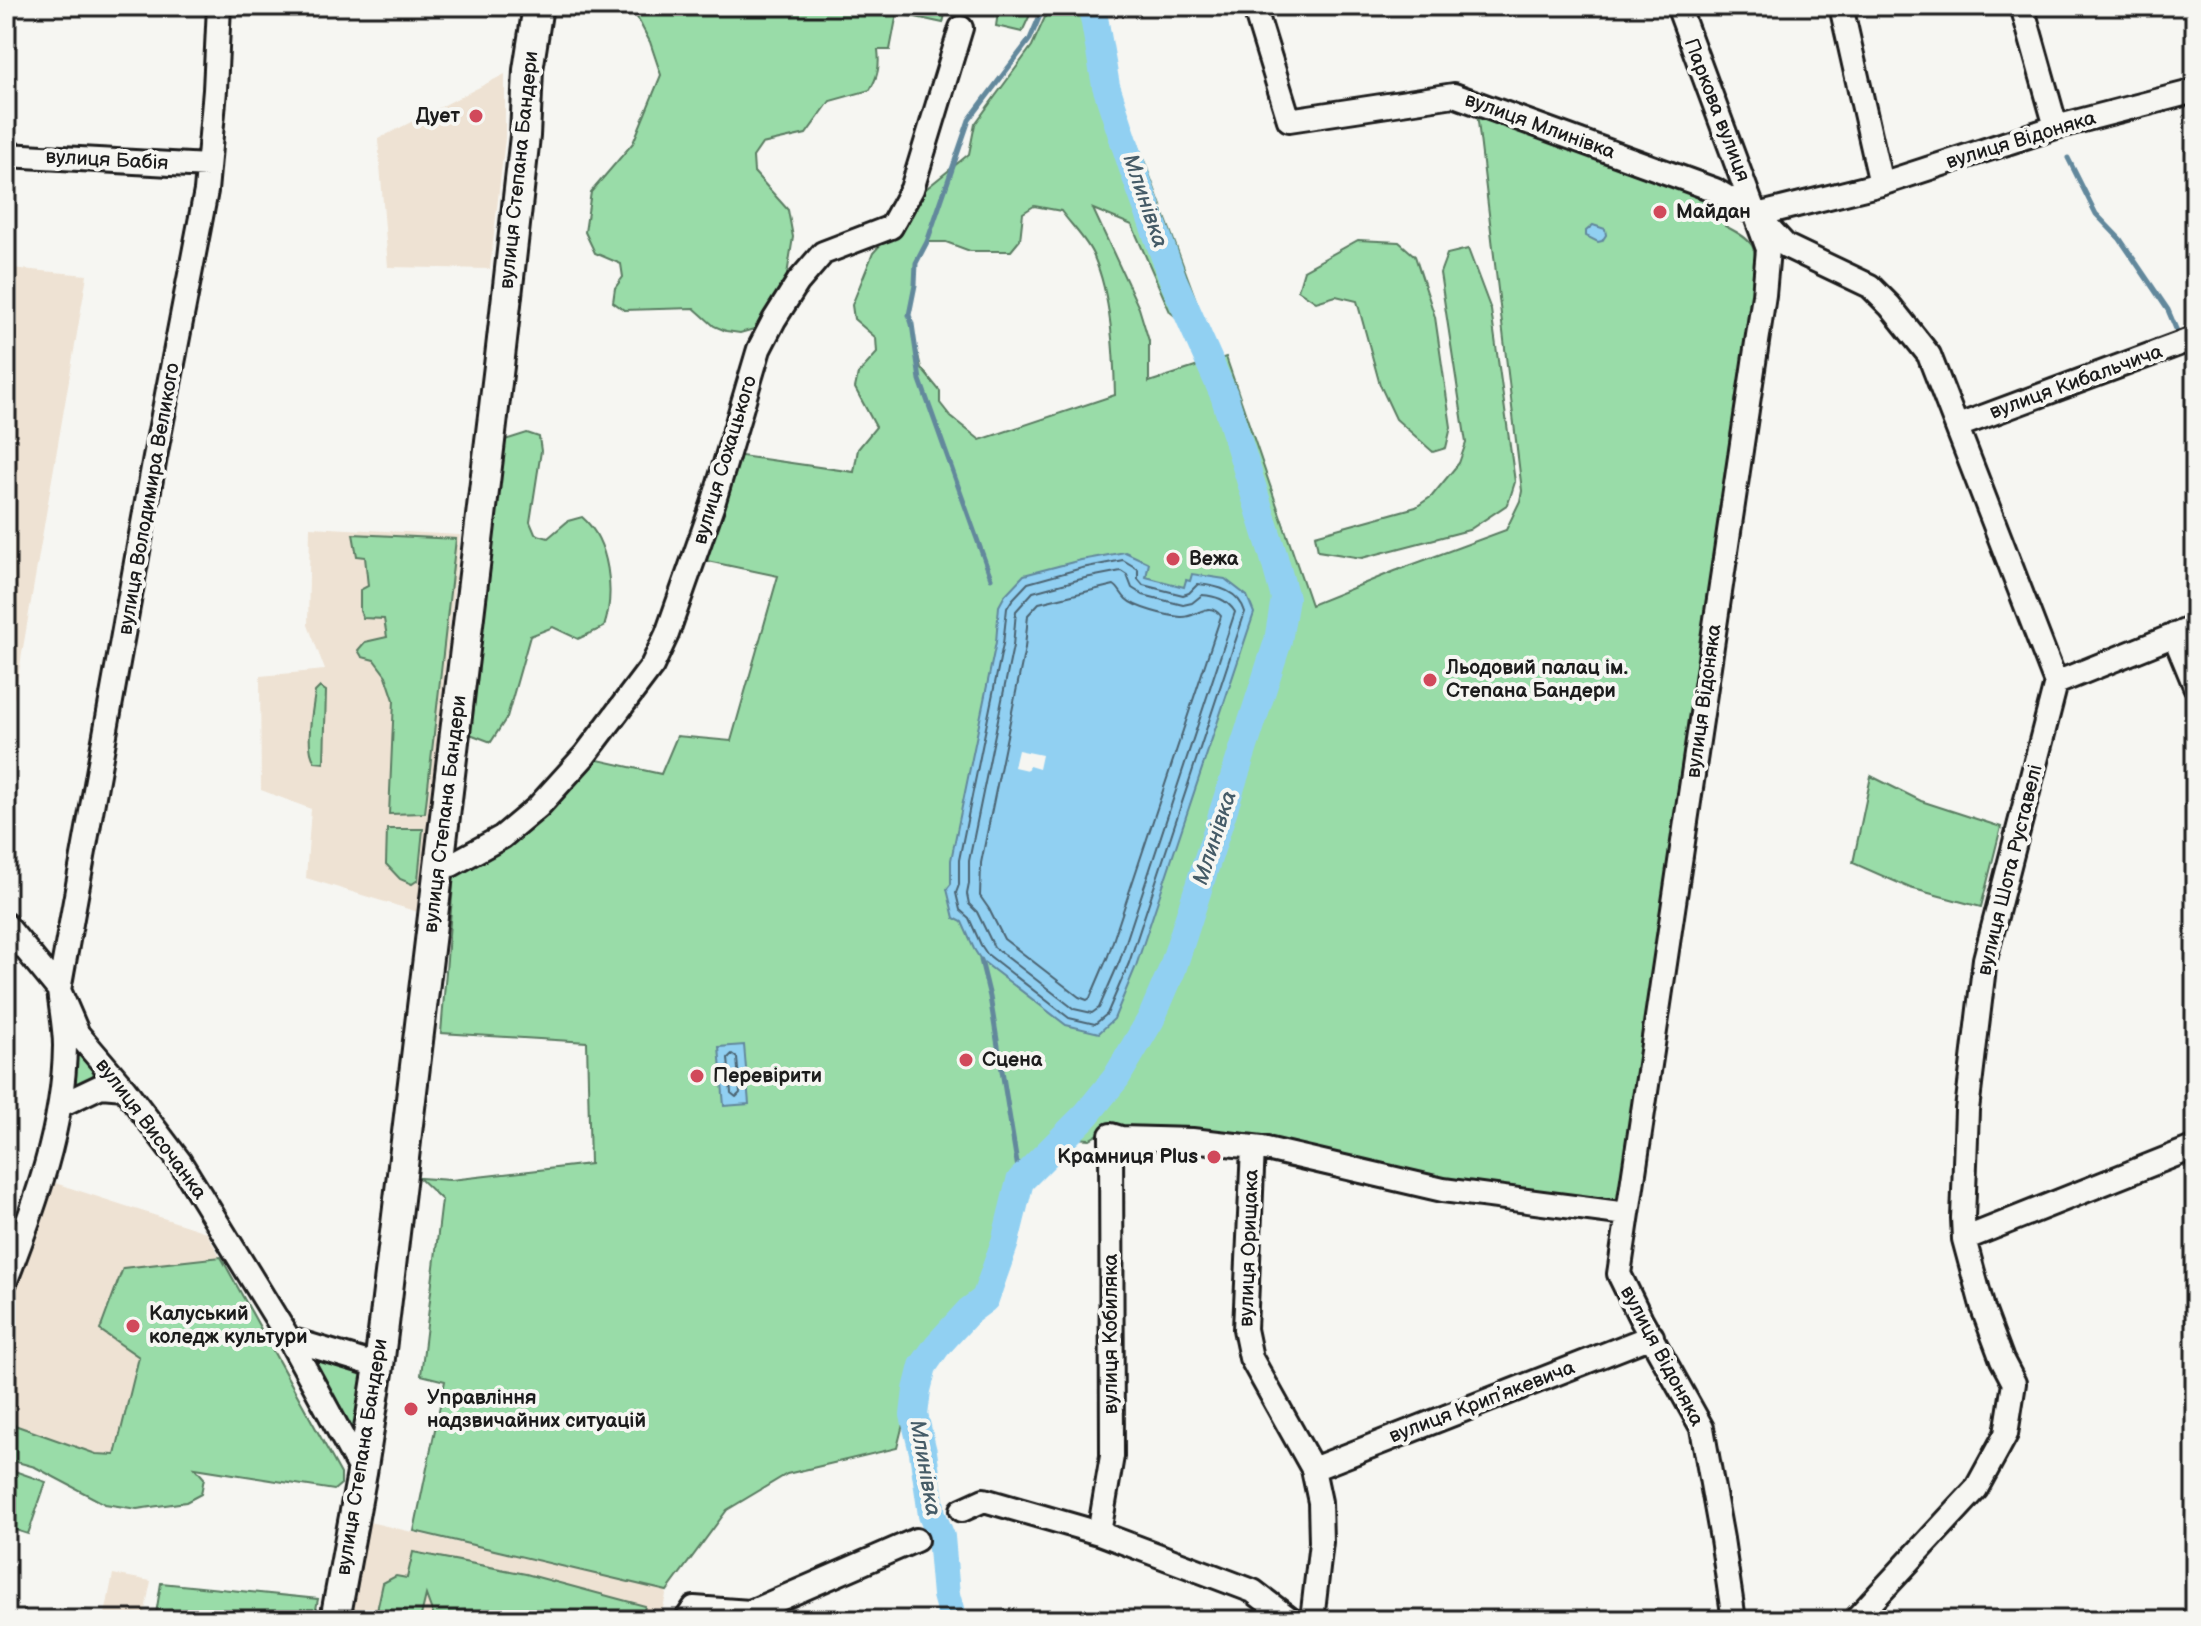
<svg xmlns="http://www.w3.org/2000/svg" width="2201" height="1626" viewBox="0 0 2201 1626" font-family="'Balsamiq Sans',sans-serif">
<rect width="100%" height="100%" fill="#f6f6f2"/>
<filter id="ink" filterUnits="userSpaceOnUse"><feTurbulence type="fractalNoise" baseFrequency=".0125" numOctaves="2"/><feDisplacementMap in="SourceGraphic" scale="16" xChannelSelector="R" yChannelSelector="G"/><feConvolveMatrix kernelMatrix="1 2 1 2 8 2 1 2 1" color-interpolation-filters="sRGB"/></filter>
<g filter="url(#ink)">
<path fill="#eee2d3" d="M 505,74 L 505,138 L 490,269 L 388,267 L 378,139 Z
M 10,268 L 87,275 L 6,747 L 6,270 Z
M 310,527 L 460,535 L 418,912 L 306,878 L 311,809 L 261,790 L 260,676 L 325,670 L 308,625 Z
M 52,1182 L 206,1232 L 271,1344 L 341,1474 L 341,1484 L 334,1490 L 150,1460 L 113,1466 L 6,1433 L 6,1307 L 42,1214 Z
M 369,1522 L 667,1591 L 660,1620 L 352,1620 Z
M 113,1574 L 151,1581 L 143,1620 L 104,1620 Z"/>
<path fill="#99dca8" stroke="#5a7c62" stroke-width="2" fill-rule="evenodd" d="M 631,6 L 947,6 L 943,23 L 897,13 L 890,50 L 878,50 C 880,66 878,76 870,90 L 830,101 L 806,134 L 762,144 L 753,157 L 754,172 L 788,210 L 793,237 L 784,294 L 767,319 L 754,329 L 740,333 L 726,331 L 714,326 L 694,308 L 624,310 L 613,302 L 615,288 L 623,277 L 621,264 L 595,253 L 585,232 L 591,192 L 633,143 L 661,75 L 650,42 Z
M 999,6 L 1034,6 L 1022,32 L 996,26 Z
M 1050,6 L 1085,6 L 1094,74 L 1116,85 L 1202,316 L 1182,322 L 1170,312 L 1132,225 L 1093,209 L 1139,308 L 1149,341 L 1149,382 L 1226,357 L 1311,605 L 1395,571 L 1506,530 L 1520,501 L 1522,491 L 1477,113 L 1730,205 L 1725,226 C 1759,243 1756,248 1755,284 L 1621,1206 L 1107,1129 L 1090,1139 L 1072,1138 L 1007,1197 L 978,1294 L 920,1357 L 897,1448 L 787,1474 L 727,1510 L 667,1591 L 414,1531 L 445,1381 L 421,1375 L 442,1200 L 419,1178 L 451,1180 L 590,1164 L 587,1042 L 441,1033 L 454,873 L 508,846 L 566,795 L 594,759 L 661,774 L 677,736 L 731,741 L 778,576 L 707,561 L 735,455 L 854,472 L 858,449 L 876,427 L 855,388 L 858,374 L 877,353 L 876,338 L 854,319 L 852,305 L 873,253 L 893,231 L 916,197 L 969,154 L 975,124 L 1032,46 ZM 1034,206 L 1061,211 C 1071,225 1088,241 1094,257 C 1111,296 1114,352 1115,395 L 980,440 L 951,417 L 940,403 L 940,391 L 921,368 L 909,315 L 915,285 L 916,263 L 927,242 L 946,242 L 970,251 L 1011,251 L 1020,240 L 1023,213 Z
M 1358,240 L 1399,242 L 1415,256 L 1435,317 L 1451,427 L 1446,448 L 1433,452 L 1396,419 L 1380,385 L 1357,301 L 1336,296 L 1316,302 L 1298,290 L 1304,270 Z
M 1468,249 L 1491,310 L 1515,482 L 1508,504 L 1469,530 L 1362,558 L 1318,551 L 1315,535 L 1416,507 L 1432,496 L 1459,463 L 1466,443 L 1440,273 L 1447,254 Z
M 527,433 L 539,437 L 541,451 L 530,522 L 535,534 L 548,538 L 568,521 L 582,517 C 610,541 615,594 604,627 L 578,639 L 553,627 L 530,636 L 507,717 L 491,742 L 470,734 L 505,440 Z
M 353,534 L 456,539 L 425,813 L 389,814 L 394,700 L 386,676 L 374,660 L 362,657 L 358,650 L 365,642 L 387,637 L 384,619 L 363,618 L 360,611 L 360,590 L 368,586 L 365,557 L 357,556 Z
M 320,687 L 326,691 L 324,763 L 315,762 C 304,747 313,710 315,692 Z
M 1871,776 L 1921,801 L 2001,827 L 1981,907 L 1910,888 L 1853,863 Z
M 387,829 L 423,829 L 418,880 L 412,884 L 400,879 L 386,864 Z
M 73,1047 L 94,1071 L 92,1079 L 74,1086 L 70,1085 Z
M 221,1257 L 341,1474 L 341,1484 L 334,1490 L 195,1468 L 204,1478 L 201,1494 L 186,1502 L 137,1509 L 105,1504 L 35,1467 L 6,1459 L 6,1422 L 96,1454 L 115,1455 L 139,1357 L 100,1330 L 123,1268 Z
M 306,1353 L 364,1372 L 355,1429 L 350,1431 Z
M 6,1468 L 46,1482 L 28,1534 L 6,1527 Z
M 413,1552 L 526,1574 L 645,1606 L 642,1620 L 432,1620 L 433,1614 L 426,1595 L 420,1620 L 375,1620 L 383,1583 L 396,1576 L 407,1578 Z
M 161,1583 L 318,1599 L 314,1620 L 155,1620 Z"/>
<path fill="#91d0f2" stroke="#62889c" stroke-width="2" d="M 1593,225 L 1605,229 L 1606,235 L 1602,241 L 1598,242 L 1586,236 L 1586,231 Z
M 1125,552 L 1149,563 L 1146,577 L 1184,587 L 1186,580 L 1190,581 L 1192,574 L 1225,579 L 1247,596 L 1254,613 L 1136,966 L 1114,1019 L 1099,1033 L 1066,1025 L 981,960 L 974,949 L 962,922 L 954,918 L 947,889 L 951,884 L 951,860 L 996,642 L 999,606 L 1005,595 L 1024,575 L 1081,560 Z
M 744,1045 L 749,1104 L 724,1106 L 719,1047 Z"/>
<path fill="#f6f6f2" d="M 1018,750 L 1042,755 L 1039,769 L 1029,766 L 1027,770 L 1014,767 Z"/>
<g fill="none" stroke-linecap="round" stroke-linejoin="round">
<path stroke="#4b6472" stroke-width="2" d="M 1123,560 L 1138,569 L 1138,579 L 1143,585 L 1183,595 L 1189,593 L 1198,584 C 1218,586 1239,591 1245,612 L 1129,963 L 1107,1014 L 1095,1024 L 1069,1018 L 987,954 L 981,945 L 969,918 L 960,910 L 956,893 L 959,885 L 959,860 L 1003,644 L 1007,608 L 1012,600 L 1028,583 L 1082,568 Z
M 1121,571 L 1127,575 L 1132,588 L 1143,595 L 1183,605 L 1192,603 L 1202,595 C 1215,596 1227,599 1235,612 L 1120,960 L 1099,1008 L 1092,1013 L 1074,1009 L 994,947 L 977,912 L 969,904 L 967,894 L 969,884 L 969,861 L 1013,646 L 1016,611 L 1033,592 L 1085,578 Z
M 1114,585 C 1119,588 1121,594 1126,599 C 1135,608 1168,616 1181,617 C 1198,618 1208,599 1221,616 L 1108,956 L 1090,998 L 1087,1000 L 1079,997 L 1004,939 L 989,909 L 980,896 L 981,863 L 1025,648 L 1028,615 L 1039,603 Z
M 732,1054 L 737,1058 L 740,1093 L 736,1097 L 731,1093 L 728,1058 Z"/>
<path stroke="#62889c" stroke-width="5" d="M 2068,158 L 2096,214 L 2120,239 L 2168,310 L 2179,336
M 2188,363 L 2195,376
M 991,578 L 920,380 L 912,324 L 909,315 L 915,285 L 916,263 L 927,242 L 969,120 L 1030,39 L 1044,6
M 981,960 L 990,997 L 1020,1181"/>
<path stroke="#91d0f2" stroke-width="28" d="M 953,1620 L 946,1595 L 941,1537 L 932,1515 L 923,1452 L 914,1415 L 917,1390 L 923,1366 L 937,1346 L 969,1311 L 985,1299 L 1005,1242 L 1020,1181 L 1086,1115 L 1116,1078 L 1151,1019 L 1172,970 L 1278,641 L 1285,598 L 1273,554 L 1224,395 L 1174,282 L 1132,166 L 1106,86 L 1092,6"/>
<defs>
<path id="minor" d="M 1254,6 L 1289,120 L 1454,95 L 1715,190 L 1757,215 L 1786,246 L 1870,286 L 1890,306 L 1929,355 L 2056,683 L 1985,959 L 1967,1110 L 1963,1218 L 1964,1239 L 1983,1309 L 2002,1360 L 2014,1383 L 2006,1434 L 1976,1489 L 1855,1620
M 1678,6 L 1768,249 L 1764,295 L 1619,1274 L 1641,1319 L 1702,1428 L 1722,1539 L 1734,1620
M 1841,6 L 1881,184
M 2022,6 L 2056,127
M 6,155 L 208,166
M 1757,215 L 1881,184 L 2056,127 L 2195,91
M 1958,426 L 2195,338
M 2174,635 L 2195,686
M 2056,683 L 2195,627
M 440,864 L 451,865 L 502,837 L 538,807 L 585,755 L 652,666 L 667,634 L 713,504 L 759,349 L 774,320 L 798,282 L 823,253 L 891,227 L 912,189 L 961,28
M 6,925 L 59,990 L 78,1034 L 124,1088 L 180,1162 L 289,1339 L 362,1473
M 61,1105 L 101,1086 L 124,1088
M 1253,1147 L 1245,1329 L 1251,1358 L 1313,1469 L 1320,1502 L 1321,1542 L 1312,1620
M 1964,1239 L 2195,1147
M 6,1280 C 35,1205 64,1127 65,1046 C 65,1028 61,1009 59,990 L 155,457 L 206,191 L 215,90 L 219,6
M 289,1339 L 379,1366
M 1313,1469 L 1652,1336
M 962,1510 L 984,1500 L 1099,1533 L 1253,1591 L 1291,1620
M 1099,1533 L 1112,1456 L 1111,1135 L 1121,1138 L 1192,1140 L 1262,1148 L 1443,1190 L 1627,1214
M 686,1620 L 694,1608 L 750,1612 L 916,1540"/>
<path id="major" d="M 335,1620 L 362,1473 L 379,1366 L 499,366 L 525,136 L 528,70 L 538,6"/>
</defs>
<use href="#minor" stroke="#1c1c1c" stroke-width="28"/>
<use href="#major" stroke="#1c1c1c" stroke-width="34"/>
<use href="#minor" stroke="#f6f6f2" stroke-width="22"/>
<use href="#major" stroke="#f6f6f2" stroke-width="28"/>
</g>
</g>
<g fill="#d1495b" stroke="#f6f6f2" stroke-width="3">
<circle cx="476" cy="116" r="8"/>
<circle cx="1660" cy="212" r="8"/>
<circle cx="1173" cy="559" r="8"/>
<circle cx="1430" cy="680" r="8"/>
<circle cx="966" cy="1060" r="8"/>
<circle cx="697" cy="1076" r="8"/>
<circle cx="1214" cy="1157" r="8"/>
<circle cx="133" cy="1326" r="8"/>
<circle cx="411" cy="1409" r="8"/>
</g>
<g text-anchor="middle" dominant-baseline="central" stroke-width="8" stroke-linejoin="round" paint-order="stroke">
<g font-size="20" fill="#1c1c1c" stroke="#f6f6f2">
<text transform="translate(1717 110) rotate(69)">Паркова вулиця</text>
<text transform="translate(1540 126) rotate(20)">вулиця Млинівка</text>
<text transform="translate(2021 140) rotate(-17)">вулиця Відоняка</text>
<text transform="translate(107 160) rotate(3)">вулиця Бабія</text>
<text transform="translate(519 170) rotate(-84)">вулиця Степана Бандери</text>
<text transform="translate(2076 382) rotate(-20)">вулиця Кибальчича</text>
<text transform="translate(725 460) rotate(-73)">вулиця Сохацького</text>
<text transform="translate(149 499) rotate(-80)">вулиця Володимира Великого</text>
<text transform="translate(1704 701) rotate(-82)">вулиця Відоняка</text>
<text transform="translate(445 814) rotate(-83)">вулиця Степана Бандери</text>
<text transform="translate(2010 870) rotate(-76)">вулиця Шота Руставелі</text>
<text transform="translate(151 1129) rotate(53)">вулиця Височанка</text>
<text transform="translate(1249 1248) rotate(-88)">вулиця Орищака</text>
<text transform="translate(1111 1334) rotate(-90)">вулиця Кобиляка</text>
<text transform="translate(1662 1356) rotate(62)">вулиця Відоняка</text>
<text transform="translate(1482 1402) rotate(-21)">вулиця Крипʼякевича</text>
<text transform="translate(362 1457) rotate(-81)">вулиця Степана Бандери</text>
</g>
<g font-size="20" font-weight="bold" fill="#1c1c1c" stroke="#f6f6f2" text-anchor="start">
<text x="460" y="116" text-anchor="end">Дует</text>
<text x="1676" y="212">Майдан</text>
<text x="1189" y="559">Вежа</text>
<text x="1446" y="668">Льодовий палац ім.<tspan x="1446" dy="23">Степана Бандери</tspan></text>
<text x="982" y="1060">Сцена</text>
<text x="713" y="1076">Перевірити</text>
<text x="1198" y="1157" text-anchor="end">Крамниця Plus</text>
<text x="149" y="1314">Калуський<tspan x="149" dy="23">коледж культури</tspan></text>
<text x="427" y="1398">Управління<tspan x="427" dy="23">надзвичайних ситуацій</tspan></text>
</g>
<g font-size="22" font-style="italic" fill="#455b67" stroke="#f6f6f2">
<text transform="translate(1145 201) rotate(71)">Млинівка</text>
<text transform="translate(1215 838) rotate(-72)">Млинівка</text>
<text transform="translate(925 1468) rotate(80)">Млинівка</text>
</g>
</g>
<rect width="2201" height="1626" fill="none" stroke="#f6f6f2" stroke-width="32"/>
<rect x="16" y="16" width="2169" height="1594" fill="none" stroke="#1c1c1c" stroke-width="3" filter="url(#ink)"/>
</svg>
